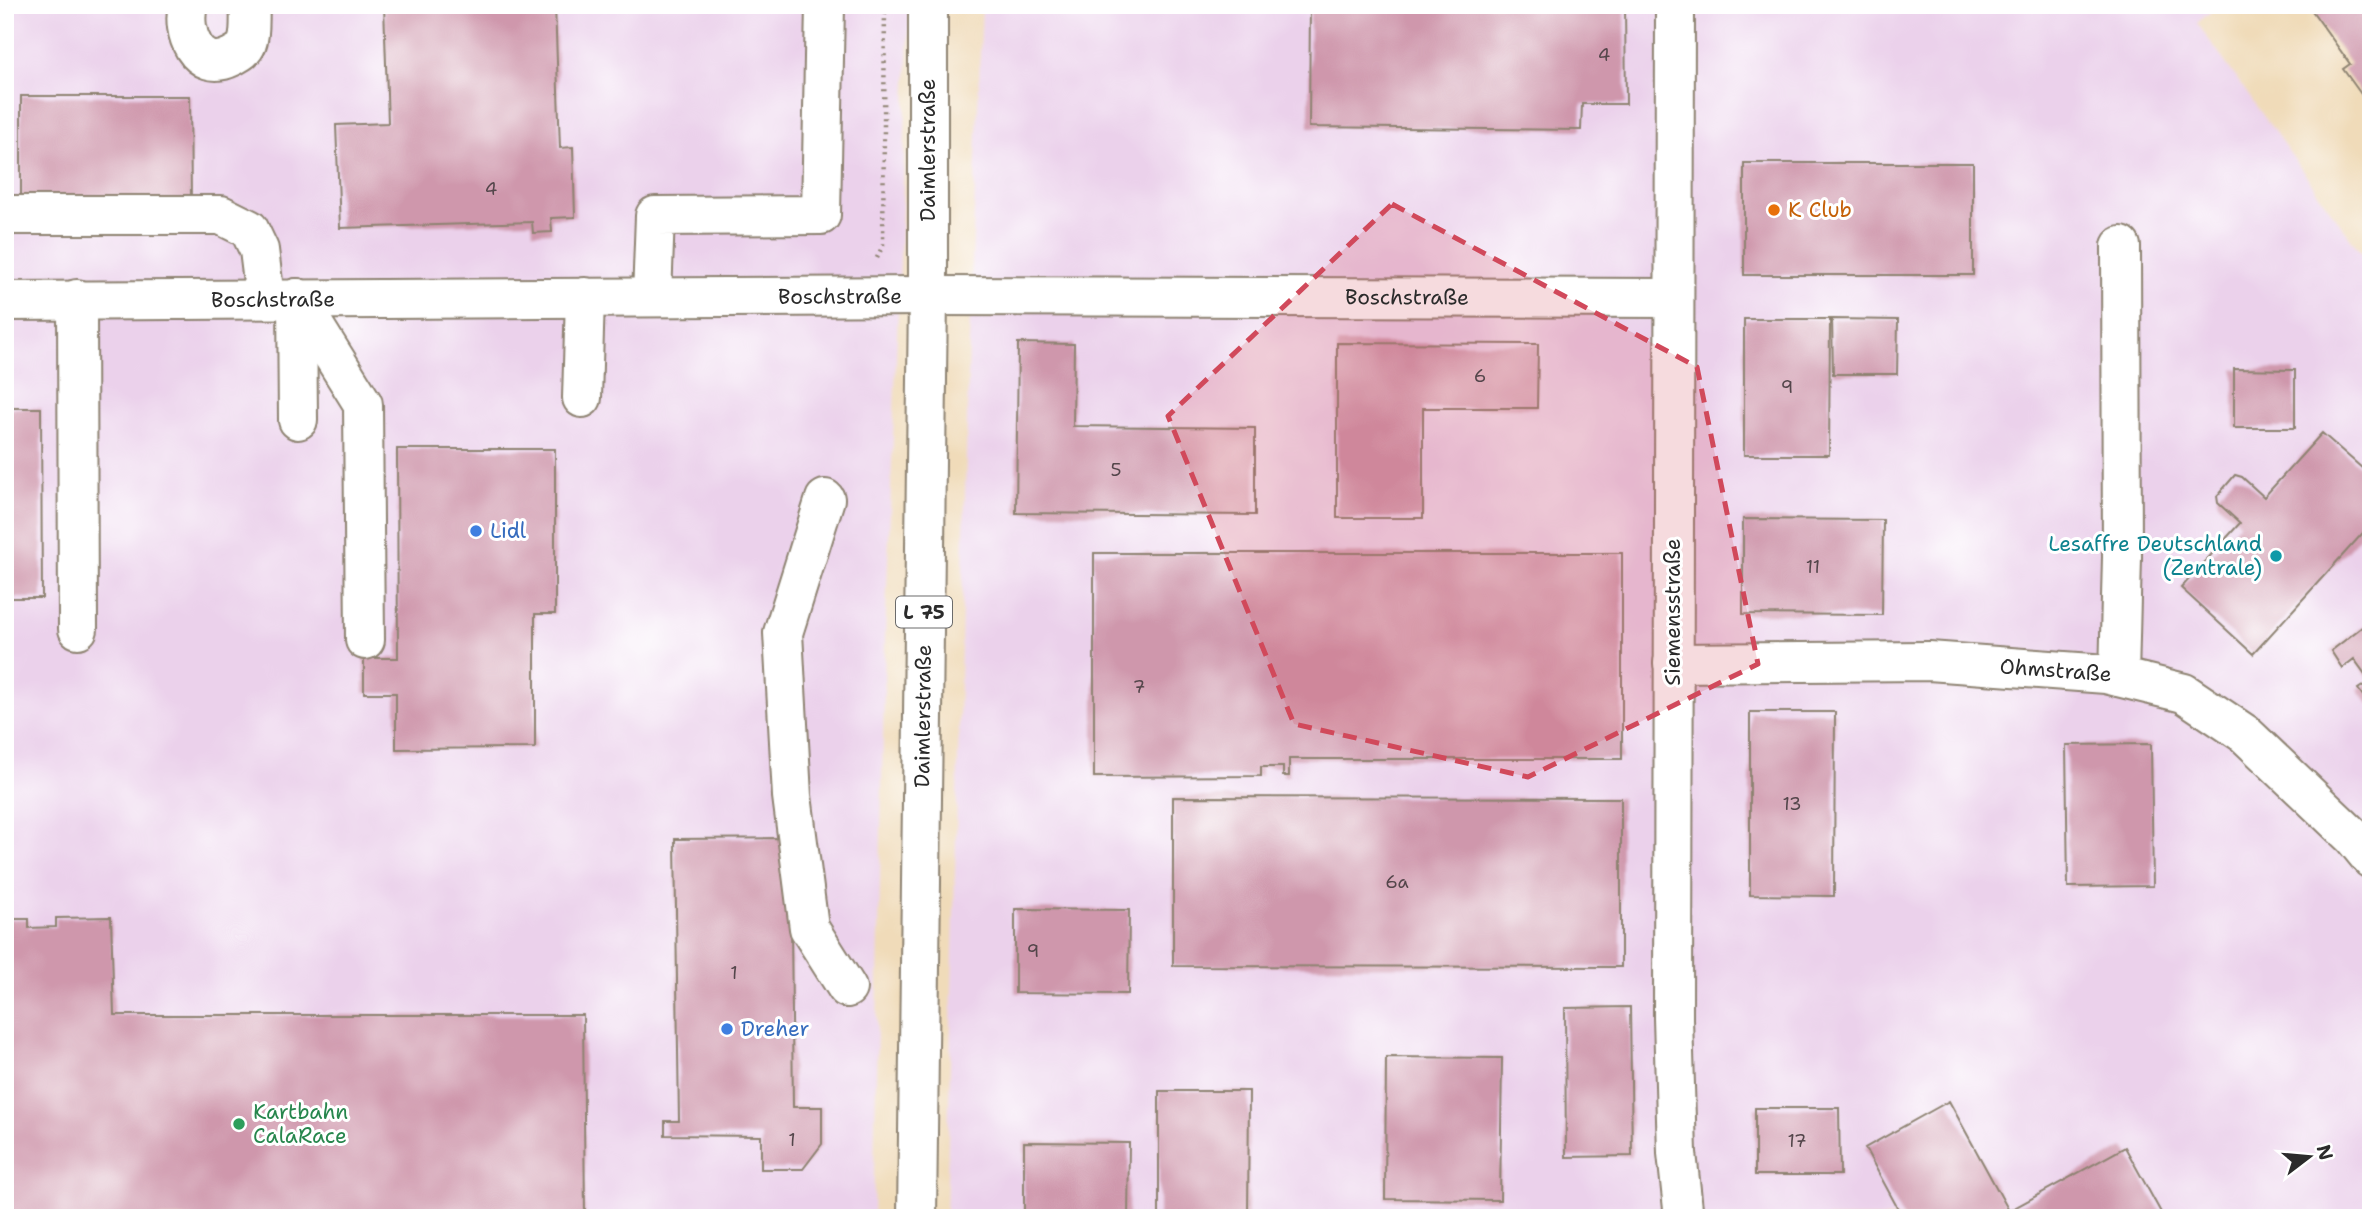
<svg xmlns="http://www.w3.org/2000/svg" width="2376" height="1223" viewBox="0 0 2376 1223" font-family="'Shantell Sans',sans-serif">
<rect width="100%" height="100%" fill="#fff"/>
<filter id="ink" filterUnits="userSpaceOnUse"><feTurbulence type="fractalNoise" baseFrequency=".0143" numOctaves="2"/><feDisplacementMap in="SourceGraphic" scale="14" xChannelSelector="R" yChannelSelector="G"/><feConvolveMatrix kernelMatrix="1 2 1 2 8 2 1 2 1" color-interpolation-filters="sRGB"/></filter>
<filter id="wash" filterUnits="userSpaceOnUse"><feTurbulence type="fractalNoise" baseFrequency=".00686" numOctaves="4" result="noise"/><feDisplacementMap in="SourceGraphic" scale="28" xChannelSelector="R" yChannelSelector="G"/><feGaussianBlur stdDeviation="1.57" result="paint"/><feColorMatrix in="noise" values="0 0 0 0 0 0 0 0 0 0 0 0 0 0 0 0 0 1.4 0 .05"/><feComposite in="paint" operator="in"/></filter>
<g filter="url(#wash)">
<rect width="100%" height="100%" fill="#f0dbb9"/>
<path fill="#ebd1eb" d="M 5,5 L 910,5 L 885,638 L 873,1218 L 5,1218 Z
M 982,5 L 2219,5 L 2197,23 L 2371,267 L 2371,1218 L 946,1218 L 969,343 Z"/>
<g id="blocks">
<path fill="#cf97ac" d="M 384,5 L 555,5 L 560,148 L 573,147 L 575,217 L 551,218 L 552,232 L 533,233 L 532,222 L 340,228 L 336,125 L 388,123 Z
M 1310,5 L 1625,5 L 1626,104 L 1582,104 L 1581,130 L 1309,127 Z
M 2308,5 L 2371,5 L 2371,108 L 2343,69 L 2350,64 Z
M 21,96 L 190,96 L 191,204 L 21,204 Z
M 1744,163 L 1973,163 L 1973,275 L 1744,275 Z
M 1744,319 L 1830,319 L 1829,455 L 1744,455 Z
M 1832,319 L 1898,320 L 1897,374 L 1833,374 Z
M 1018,343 L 1074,344 L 1073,426 L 1255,428 L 1255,515 L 1016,513 Z
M 1337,343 L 1538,344 L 1537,408 L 1423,408 L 1423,518 L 1337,518 Z
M 2234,369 L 2295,370 L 2295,428 L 2234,428 Z
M 5,408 L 41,408 L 42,598 L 5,598 Z
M 2322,433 L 2371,476 L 2371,524 L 2253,654 L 2181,588 L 2240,523 L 2218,503 L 2217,496 L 2235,475 L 2242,477 L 2264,497 Z
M 397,449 L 555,449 L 555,614 L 535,614 L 535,748 L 396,749 L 396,693 L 364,693 L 364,658 L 398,658 Z
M 1743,519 L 1883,520 L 1882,615 L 1743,614 Z
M 1094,553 L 1622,553 L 1622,759 L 1289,759 L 1289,776 L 1283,776 L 1283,767 L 1261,767 L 1261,776 L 1094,777 Z
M 2371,620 L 2371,703 L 2369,704 L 2358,689 L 2370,681 L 2354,659 L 2342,668 L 2331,651 Z
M 1750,712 L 1835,712 L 1834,896 L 1750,895 Z
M 2151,744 L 2153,886 L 2068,887 L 2066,745 Z
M 1173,797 L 1621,798 L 1621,967 L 1173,966 Z
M 790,838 L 793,1107 L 822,1107 L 822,1144 L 803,1169 L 761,1169 L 761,1136 L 665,1135 L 665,1121 L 679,1121 L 675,839 Z
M 1015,909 L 1129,910 L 1128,994 L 1015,993 Z
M 111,917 L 114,1015 L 583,1015 L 585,1218 L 5,1218 L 5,919 L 29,919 L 29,928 L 56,927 L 56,918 Z
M 1630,1007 L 1632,1156 L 1566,1157 L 1565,1008 Z
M 1386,1057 L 1502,1058 L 1500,1200 L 1385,1199 Z
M 1159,1091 L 1249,1091 L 1248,1218 L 1159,1218 Z
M 1949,1101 L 2009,1211 L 2125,1147 L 2164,1218 L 1903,1218 L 1865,1148 Z
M 1755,1108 L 1839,1108 L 1840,1175 L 1755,1175 Z
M 1024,1142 L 1129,1143 L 1128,1218 L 1024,1218 Z
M 1604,1211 L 1608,1218 L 1592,1218 Z"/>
</g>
</g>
<g filter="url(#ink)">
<use href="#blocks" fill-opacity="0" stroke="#8e8372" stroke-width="2"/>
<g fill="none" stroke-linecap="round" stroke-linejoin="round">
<defs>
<g id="minor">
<path d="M 188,5 C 181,32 197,74 231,57 C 238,53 244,51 247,43 C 251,33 249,17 250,5"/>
<path d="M 1675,5 L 1673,1018 L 1677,1153 L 1684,1218"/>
<path d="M 5,215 L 221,215 L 249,229 L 259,250 L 265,298"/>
<path d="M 652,297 L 655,216 L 821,215 L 825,5"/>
<path d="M 297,298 L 363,404 L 365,640"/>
<path d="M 297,298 L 298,420"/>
<path d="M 77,299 L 78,629"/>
<path id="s1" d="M 5,301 L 928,296 L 1673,298"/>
<path d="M 582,398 L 585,297"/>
<path d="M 825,499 L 783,633 L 792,796 L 809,928 L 847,988"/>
<path id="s2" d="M 1673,663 L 1929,661 L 2106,674 L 2184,693 L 2245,734 L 2353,837 L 2371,859"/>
<path d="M 2119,677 L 2122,557 L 2121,246"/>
</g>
<g id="major">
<path id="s3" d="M 917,1218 L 928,296 L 928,5"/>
</g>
</defs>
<use href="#minor" stroke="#8e8372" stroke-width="42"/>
<use href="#major" stroke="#8e8372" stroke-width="42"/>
<path stroke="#8e8372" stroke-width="4.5" stroke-dasharray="2 5" stroke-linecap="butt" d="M 877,258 L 883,245 L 885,5"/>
<use href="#minor" stroke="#fff" stroke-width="38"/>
<use href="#major" stroke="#fff" stroke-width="38"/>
</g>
</g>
<path fill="#d1495b" fill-opacity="0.2" stroke="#d1495b" stroke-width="5" stroke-dasharray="14 9" stroke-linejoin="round" d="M 1392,204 L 1697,367 L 1758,664 L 1528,777 L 1294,724 L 1168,416 Z"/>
<circle fill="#e8710a" stroke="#fff" stroke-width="2.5" cx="1774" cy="210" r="7"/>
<g fill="#3f7fe0" stroke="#fff" stroke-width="2.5">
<circle cx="476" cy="531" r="7"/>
<circle cx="727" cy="1029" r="7"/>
</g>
<circle fill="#0f9aa8" stroke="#fff" stroke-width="2.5" cx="2276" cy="556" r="7"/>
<circle fill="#2e9e5b" stroke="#fff" stroke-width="2.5" cx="239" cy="1124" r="7"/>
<g text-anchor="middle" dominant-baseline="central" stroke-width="6" stroke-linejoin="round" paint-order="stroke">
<g font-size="18" fill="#54464b">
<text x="1604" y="55">4</text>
<text x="491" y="189">4</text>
<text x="1480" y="376">6</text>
<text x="1787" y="387">9</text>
<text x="1116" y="470">5</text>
<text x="1813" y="567">11</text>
<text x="1139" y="687">7</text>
<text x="1792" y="804">13</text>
<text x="1397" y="882">6a</text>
<text x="1033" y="951">9</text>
<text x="734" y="973">1</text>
<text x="792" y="1140">1</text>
<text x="1797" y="1141">17</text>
</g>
<rect fill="#fff" stroke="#6b6b6b" stroke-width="2" x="896" y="596.5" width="56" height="31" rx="5"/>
<g font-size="19" font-weight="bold" fill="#2b2b2b">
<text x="924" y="612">L 75</text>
</g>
<g font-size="21" fill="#2b2b2b" stroke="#fff">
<text transform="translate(928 150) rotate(-90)">Daimlerstraße</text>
<text stroke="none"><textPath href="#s1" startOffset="835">Boschstraße</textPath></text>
<text stroke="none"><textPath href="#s1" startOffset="268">Boschstraße</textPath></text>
<text stroke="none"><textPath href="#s1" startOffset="1402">Boschstraße</textPath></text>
<text transform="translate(1673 612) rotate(-90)">Siemensstraße</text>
<text stroke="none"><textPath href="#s2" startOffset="383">Ohmstraße</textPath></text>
<text stroke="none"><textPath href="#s3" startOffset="502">Daimlerstraße</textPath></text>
</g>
<g font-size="21" fill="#c56008" stroke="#fff" text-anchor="start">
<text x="1788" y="210">K Club</text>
</g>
<g font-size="21" fill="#366cbe" stroke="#fff" text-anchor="start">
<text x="490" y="531">Lidl</text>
<text x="741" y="1029">Dreher</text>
</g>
<g font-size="21" fill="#0d838f" stroke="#fff" text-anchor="end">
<text x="2262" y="544">Lesaffre Deutschland<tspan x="2262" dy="24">(Zentrale)</tspan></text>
</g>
<g font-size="21" fill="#27864d" stroke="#fff" text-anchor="start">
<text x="253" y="1112">Kartbahn<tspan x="253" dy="24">CalaRace</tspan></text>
</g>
</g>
<rect width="2376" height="1223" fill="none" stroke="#fff" stroke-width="28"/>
<g transform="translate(2309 1157) rotate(74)" stroke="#ffffff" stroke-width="5" paint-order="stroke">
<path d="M0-5L12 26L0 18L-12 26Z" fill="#2b2b2b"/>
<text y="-10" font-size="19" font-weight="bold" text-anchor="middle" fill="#2b2b2b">N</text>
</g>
</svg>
